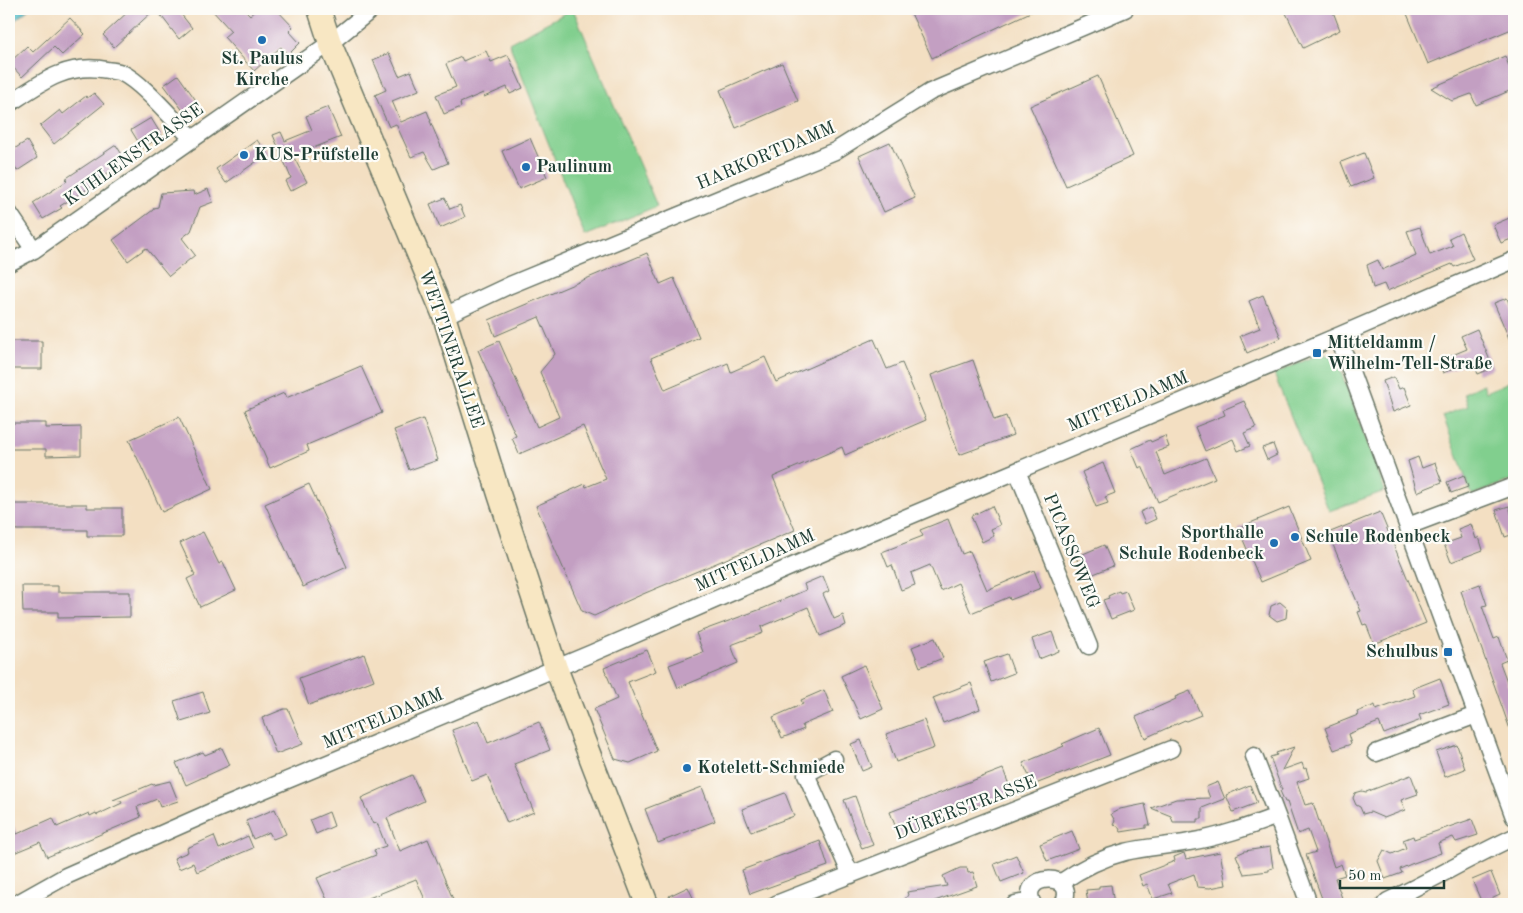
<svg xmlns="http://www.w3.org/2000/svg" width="1523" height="913" viewBox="0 0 1523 913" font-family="'Old Standard TT',serif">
<rect width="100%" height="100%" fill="#fdfcf7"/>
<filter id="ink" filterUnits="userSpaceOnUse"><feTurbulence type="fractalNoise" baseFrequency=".02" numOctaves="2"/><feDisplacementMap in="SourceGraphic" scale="10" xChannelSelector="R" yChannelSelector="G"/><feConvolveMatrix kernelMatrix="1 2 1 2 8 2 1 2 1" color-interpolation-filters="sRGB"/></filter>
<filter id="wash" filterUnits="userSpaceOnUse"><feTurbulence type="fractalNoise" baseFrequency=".0096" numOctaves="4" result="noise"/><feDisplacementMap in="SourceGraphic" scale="20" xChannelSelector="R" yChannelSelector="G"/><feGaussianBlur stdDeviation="1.12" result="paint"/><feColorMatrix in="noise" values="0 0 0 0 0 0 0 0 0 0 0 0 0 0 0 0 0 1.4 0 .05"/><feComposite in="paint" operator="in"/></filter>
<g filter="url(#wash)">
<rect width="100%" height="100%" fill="#f3dfc2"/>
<path fill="#81cf8e" stroke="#508661" d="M 573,9 L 657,206 L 585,236 L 509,43 Z
M 1320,354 L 1332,356 L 1337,361 L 1385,491 L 1329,511 L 1274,374 Z
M 1511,381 L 1514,389 L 1514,479 L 1472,495 L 1443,416 L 1468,406 L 1464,393 L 1483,384 L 1486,392 Z"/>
<path fill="#4dbbc7" stroke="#367c7e" d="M 9,9 L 29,9 L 9,25 Z"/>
<g id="blocks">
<path fill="#c39fc2" d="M 131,9 L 155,9 L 114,47 L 103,35 Z
M 156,9 L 177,9 L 192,28 L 179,39 Z
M 211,9 L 244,9 L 250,15 L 257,9 L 276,9 L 293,27 L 289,31 L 300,43 L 288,55 L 281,47 L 254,71 L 224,37 L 231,31 Z
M 909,9 L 1037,9 L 932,58 Z
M 1284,9 L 1332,9 L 1340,30 L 1303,48 Z
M 1405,9 L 1514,9 L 1514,28 L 1428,64 Z
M 70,18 L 85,34 L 62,55 L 54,47 L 22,77 L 9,63 L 27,46 L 33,52 Z
M 486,51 L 491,62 L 508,55 L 523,88 L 510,94 L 507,87 L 484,97 L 483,93 L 460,103 L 461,107 L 444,114 L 436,95 L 456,87 L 446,64 L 461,57 L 463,61 Z
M 389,53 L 399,76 L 411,71 L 419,90 L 392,101 L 401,122 L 427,111 L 431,121 L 430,121 L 448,163 L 434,169 L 424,152 L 411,157 L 396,124 L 389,127 L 375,95 L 386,90 L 373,60 Z
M 1505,56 L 1514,79 L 1514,89 L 1476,105 L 1471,94 L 1452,101 L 1431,88 Z
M 782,63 L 798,101 L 736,128 L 720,90 Z
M 178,75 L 200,106 L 187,116 L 164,85 Z
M 1098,76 L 1133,156 L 1066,186 L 1030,106 Z
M 94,93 L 104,104 L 54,144 L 40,126 L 60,110 L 63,114 L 86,96 L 87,98 Z
M 328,107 L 341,137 L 293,156 L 307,182 L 290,191 L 285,181 L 291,178 L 273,135 L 281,132 L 285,141 L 312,130 L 306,116 Z
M 151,118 L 162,136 L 142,148 L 131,130 Z
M 530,138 L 547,177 L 519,189 L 502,151 Z
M 257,140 L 267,154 L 226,183 L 216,169 Z
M 27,141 L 37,158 L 17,171 L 9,157 L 9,152 Z
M 890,142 L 915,198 L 884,212 L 859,156 Z
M 116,145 L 126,161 L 95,181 L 97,183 L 60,206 L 62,208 L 43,219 L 33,203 L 67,181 L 65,179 Z
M 1364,153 L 1374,178 L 1351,187 L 1341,162 Z
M 208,189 L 213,202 L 200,207 L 191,231 L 182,238 L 195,255 L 169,276 L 146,248 L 128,261 L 113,240 L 153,210 L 154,208 L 158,207 L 161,193 L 193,191 L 194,195 Z
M 445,198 L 450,209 L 460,205 L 465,217 L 440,228 L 430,204 Z
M 1514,216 L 1514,238 L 1501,243 L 1493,225 Z
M 1420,227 L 1430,255 L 1453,246 L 1449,238 L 1461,232 L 1473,259 L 1454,267 L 1452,264 L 1387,291 L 1384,284 L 1373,288 L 1367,265 L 1378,260 L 1382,270 L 1416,255 L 1407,231 Z
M 647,253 L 660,284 L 674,278 L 699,337 L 651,358 L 665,390 L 728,363 L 731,372 L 765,357 L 776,382 L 874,339 L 887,369 L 902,363 L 926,420 L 845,455 L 842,447 L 773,477 L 795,530 L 643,594 L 594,616 L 582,611 L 536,506 L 585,484 L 586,487 L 606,479 L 583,426 L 519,454 L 512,438 L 516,436 L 478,350 L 499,341 L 537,427 L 559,417 L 540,372 L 555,354 L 539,317 L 495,336 L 489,320 Z
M 1263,295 L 1281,338 L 1247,353 L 1240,336 L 1260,328 L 1249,301 Z
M 1507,298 L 1514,316 L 1514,350 L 1494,303 Z
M 1477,329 L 1493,368 L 1478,374 L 1472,360 L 1443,373 L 1438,361 L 1467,349 L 1461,336 Z
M 9,341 L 42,341 L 42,369 L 9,369 Z
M 973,360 L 994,420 L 1006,416 L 1013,435 L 959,455 L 931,375 Z
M 361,366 L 382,413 L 307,445 L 309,451 L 270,468 L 245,410 L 284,393 L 286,398 Z
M 1394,377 L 1399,389 L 1404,387 L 1411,405 L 1393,412 L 1383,381 Z
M 1244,401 L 1256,428 L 1244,433 L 1250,446 L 1238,451 L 1233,439 L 1205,451 L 1195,427 L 1225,415 L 1223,410 Z
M 179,417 L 212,489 L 162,512 L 129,440 Z
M 423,419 L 438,460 L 409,470 L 394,430 Z
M 9,423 L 46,423 L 46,428 L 81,427 L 81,455 L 46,456 L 46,449 L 9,449 Z
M 1165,436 L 1169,447 L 1156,452 L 1165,475 L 1206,458 L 1215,478 L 1158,502 L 1142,466 L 1139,468 L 1131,449 L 1150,440 L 1151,442 Z
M 1273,444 L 1277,455 L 1267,460 L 1262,448 Z
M 1418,457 L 1422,468 L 1435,463 L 1442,482 L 1417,492 L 1408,461 Z
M 1103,463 L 1115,493 L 1105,497 L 1108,503 L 1096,507 L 1082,472 Z
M 1464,475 L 1468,487 L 1451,493 L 1447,482 Z
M 309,484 L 347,567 L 303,587 L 265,504 Z
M 9,504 L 87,504 L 87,508 L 122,508 L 122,536 L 87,536 L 87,530 L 16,530 L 16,525 L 9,525 Z
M 992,506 L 1000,525 L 991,529 L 994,536 L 982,542 L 971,516 Z
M 1509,506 L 1514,523 L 1514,534 L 1505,537 L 1496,510 Z
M 1151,507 L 1156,519 L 1145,524 L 1140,512 Z
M 1289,507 L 1311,561 L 1261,582 L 1238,528 Z
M 1380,512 L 1426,623 L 1374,644 L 1366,624 L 1363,625 L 1358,612 L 1361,611 L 1328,533 Z
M 948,519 L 962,554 L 970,551 L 987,590 L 1034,570 L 1041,588 L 1010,600 L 1009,597 L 971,613 L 958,583 L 941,591 L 930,565 L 911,573 L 915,585 L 901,590 L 892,565 L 888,567 L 882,552 L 923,536 L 920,530 Z
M 1471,524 L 1476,539 L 1479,537 L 1483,550 L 1451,562 L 1444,544 L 1461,538 L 1458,529 Z
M 203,532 L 219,564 L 223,562 L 236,590 L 200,607 L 187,579 L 195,575 L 180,543 Z
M 1104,545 L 1113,566 L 1084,578 L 1076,557 Z
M 823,576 L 829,591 L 823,594 L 834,619 L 843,615 L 846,625 L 820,636 L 808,607 L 761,627 L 763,633 L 731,645 L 738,663 L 678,688 L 669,665 L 703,652 L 696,633 L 764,608 L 806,590 L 804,584 Z
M 1480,584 L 1487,605 L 1482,606 L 1494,639 L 1499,637 L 1507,660 L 1500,663 L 1514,700 L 1514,734 L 1512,735 L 1461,591 Z
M 22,586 L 58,586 L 58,592 L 130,592 L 130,617 L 58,618 L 58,612 L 23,612 Z
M 1119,591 L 1120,593 L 1126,591 L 1134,610 L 1111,619 L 1103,600 L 1109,598 L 1108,596 Z
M 1280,602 L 1287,608 L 1286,618 L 1277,621 L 1269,615 L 1271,606 Z
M 1052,632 L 1059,651 L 1039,659 L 1032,639 Z
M 935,638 L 943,658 L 920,667 L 912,647 Z
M 647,650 L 656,671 L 628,682 L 657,751 L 630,763 L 615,759 L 594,709 L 617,699 L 604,668 Z
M 364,654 L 374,680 L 309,705 L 299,678 Z
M 1007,654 L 1014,673 L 991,682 L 984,662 Z
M 864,665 L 883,709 L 861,719 L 841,676 Z
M 1440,678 L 1449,704 L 1419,715 L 1421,720 L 1384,734 L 1379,722 L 1348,734 L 1351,744 L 1334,750 L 1325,728 L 1358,715 L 1357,712 L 1375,705 L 1376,710 L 1415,696 L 1412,689 Z
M 971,683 L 980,709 L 943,723 L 933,698 Z
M 824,690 L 833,712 L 802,725 L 804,729 L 782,738 L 773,717 L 803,704 L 801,700 Z
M 1190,691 L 1201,715 L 1186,721 L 1185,720 L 1145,738 L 1136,717 L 1176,699 L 1175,697 Z
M 203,692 L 210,713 L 181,722 L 174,701 Z
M 284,709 L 288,709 L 303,744 L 276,754 L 262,718 Z
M 479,720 L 488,743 L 539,722 L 550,750 L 514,764 L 534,812 L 507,823 L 487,775 L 472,781 L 452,730 Z
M 924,720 L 934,748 L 896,762 L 886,734 Z
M 1099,728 L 1110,755 L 1033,785 L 1023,763 L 1064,746 L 1062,744 Z
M 861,740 L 872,767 L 862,771 L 851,744 Z
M 1457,745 L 1465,769 L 1445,777 L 1436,752 Z
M 1294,747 L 1282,770 L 1302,763 L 1304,769 L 1306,768 L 1309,778 L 1297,782 L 1305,805 L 1313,803 L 1334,867 L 1341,864 L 1345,875 L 1335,878 L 1344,904 L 1324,904 L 1306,855 L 1316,852 L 1308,830 L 1298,834 L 1287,802 L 1285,802 L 1280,791 L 1282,790 L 1270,757 L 1277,755 L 1276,753 Z
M 222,748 L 230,765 L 186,785 L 176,763 L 203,752 L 205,755 Z
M 1003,769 L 1012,793 L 899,836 L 890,812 Z
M 412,775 L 424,801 L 387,818 L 400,851 L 428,839 L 455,904 L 427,904 L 416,879 L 354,904 L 329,904 L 317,878 L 376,855 L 374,850 L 386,846 L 377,823 L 373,824 L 361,798 Z
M 1411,775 L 1418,794 L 1401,800 L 1405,810 L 1384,818 L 1370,812 L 1363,814 L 1360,807 L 1356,805 L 1353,798 L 1355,793 L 1362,791 L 1366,792 Z
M 170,781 L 178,801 L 160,807 L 157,799 L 137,807 L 141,817 L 47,857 L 40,842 L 9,855 L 9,815 L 17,834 L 53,818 L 57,827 L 89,813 L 90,816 L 96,813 L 97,815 L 122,803 L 121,801 L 113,800 L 152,784 L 153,785 Z
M 1218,782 L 1225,799 L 1202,808 L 1202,819 L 1198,819 L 1198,822 L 1173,822 L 1171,816 L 1151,808 L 1176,799 L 1210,798 L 1206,787 Z
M 1250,785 L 1257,803 L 1233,812 L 1226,795 Z
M 702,787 L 715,821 L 658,843 L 645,809 Z
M 785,793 L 794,816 L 751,832 L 742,809 Z
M 855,796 L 873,845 L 862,849 L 844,800 Z
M 1145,804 L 1150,825 L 1146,825 L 1146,828 L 1121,832 L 1118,826 L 1113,825 L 1115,821 L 1111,814 L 1120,809 Z
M 275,809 L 286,834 L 273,839 L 269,832 L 253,839 L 246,821 Z
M 329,812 L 334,826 L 316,834 L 310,820 Z
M 1472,819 L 1478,835 L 1456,842 L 1453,837 L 1438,843 L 1441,853 L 1411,864 L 1400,869 L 1402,873 L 1385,879 L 1378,861 L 1384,850 L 1392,854 L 1406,848 L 1403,840 L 1413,836 L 1414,839 Z
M 1072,831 L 1079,849 L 1047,861 L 1040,844 Z
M 214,836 L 219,849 L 248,836 L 253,848 L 197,872 L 193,863 L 179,869 L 174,858 L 188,852 L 187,848 Z
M 820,841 L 828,866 L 750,894 L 742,870 Z
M 1270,847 L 1273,868 L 1269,869 L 1269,871 L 1244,874 L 1236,855 L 1245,851 Z
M 1220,852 L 1226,885 L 1210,888 L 1197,887 L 1194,874 L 1168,884 L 1172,893 L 1153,899 L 1147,884 L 1143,886 L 1139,875 L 1175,861 L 1174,857 L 1184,853 L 1186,859 Z
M 1016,855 L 1024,873 L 1001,882 L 994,864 Z
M 960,868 L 967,868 L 968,873 L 973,872 L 977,886 L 932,902 L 932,904 L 901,904 L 908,895 L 907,892 L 947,886 L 943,876 Z
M 1491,872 L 1500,895 L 1482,903 L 1472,880 Z
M 1111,885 L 1114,904 L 1088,904 L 1086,890 L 1099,889 L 1099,886 Z
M 688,887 L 696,904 L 672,904 L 669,896 Z"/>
</g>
</g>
<g filter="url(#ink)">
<use href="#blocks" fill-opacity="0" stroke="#697666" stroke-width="1"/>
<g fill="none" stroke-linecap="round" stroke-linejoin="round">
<defs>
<path id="street" d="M 9,104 C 40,83 67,62 107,70 C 112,71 117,71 122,73 C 144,84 173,120 192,138
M 9,213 L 34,250
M 9,263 L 34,250 L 330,43 L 372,9
M 444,316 L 510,285 L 835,151 L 930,92 L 1125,9
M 1338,336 L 1514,817
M 1017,471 L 1089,646
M 1408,526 L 1514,486
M 1376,753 L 1476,715
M 1254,756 L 1277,816
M 834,759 L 806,774 L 851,875
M 1060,883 C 1080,869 1101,858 1125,852 C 1146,847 1168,846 1189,842 C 1220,837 1248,827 1277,816 L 1309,904
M 16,904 L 66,876 L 213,811 L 590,654 L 857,538 L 1338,336 L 1514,260
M 776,904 L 1171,749
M 1015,904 L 1031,901
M 1033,904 C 1016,873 1080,870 1063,904
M 1385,904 L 1388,901 C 1430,881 1471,857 1514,837"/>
<path id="secondary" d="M 319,9 L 330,43 L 444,316 L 499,494 L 556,668 L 647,904"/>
</defs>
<use href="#street" stroke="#697666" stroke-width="19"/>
<use href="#secondary" stroke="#697666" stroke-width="25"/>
<use href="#street" stroke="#fff" stroke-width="16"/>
<use href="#secondary" stroke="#f8e7c3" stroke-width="22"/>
</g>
</g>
<g fill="#1f6fb2" stroke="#fdfcf7" stroke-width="2">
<circle cx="262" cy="40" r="5"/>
<circle cx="244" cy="155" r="5"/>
<circle cx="526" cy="167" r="5"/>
<rect x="1312" y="348" width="10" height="10" rx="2.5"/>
<circle cx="1295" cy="537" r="5"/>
<circle cx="1274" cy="543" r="5"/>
<rect x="1443" y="647" width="10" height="10" rx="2.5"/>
<circle cx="687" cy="768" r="5"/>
</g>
<g text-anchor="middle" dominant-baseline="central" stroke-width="4.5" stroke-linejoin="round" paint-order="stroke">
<g font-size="18" font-weight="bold" fill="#1f3d34" stroke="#fdfcf7" text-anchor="start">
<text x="262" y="59" text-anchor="middle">St. Paulus<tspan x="262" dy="21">Kirche</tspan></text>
<text x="254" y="155">KUS-Prüfstelle</text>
<text x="536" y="167">Paulinum</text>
<text x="1327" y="343">Mitteldamm /<tspan x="1327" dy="21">Wilhelm-Tell-Straße</tspan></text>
<text x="1264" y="533" text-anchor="end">Sporthalle<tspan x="1264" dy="21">Schule Rodenbeck</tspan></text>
<text x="1305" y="537">Schule Rodenbeck</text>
<text x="1438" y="652" text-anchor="end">Schulbus</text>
<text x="697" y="768">Kotelett-Schmiede</text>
</g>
<g font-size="18" fill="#1f3d34" stroke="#fdfcf7">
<text transform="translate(134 155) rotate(-35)">KUHLENSTRASSE</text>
<text transform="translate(766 156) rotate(-23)">HARKORTDAMM</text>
<text transform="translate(451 349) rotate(71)">WETTINERALLEE</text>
<text transform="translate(1128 402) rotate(-23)">MITTELDAMM</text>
<text transform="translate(1071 551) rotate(68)">PICASSOWEG</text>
<text transform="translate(755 561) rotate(-24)">MITTELDAMM</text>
<text transform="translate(383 719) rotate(-23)">MITTELDAMM</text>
<text transform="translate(966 808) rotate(-21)">DÜRERSTRASSE</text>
</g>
</g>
<rect width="1523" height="913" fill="none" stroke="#fdfcf7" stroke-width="30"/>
<path d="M1340 880v8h104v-8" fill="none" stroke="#1f3d34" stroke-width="2.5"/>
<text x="1348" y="880" font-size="15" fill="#1f3d34" stroke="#fdfcf7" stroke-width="4" paint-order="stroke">50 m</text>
</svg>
